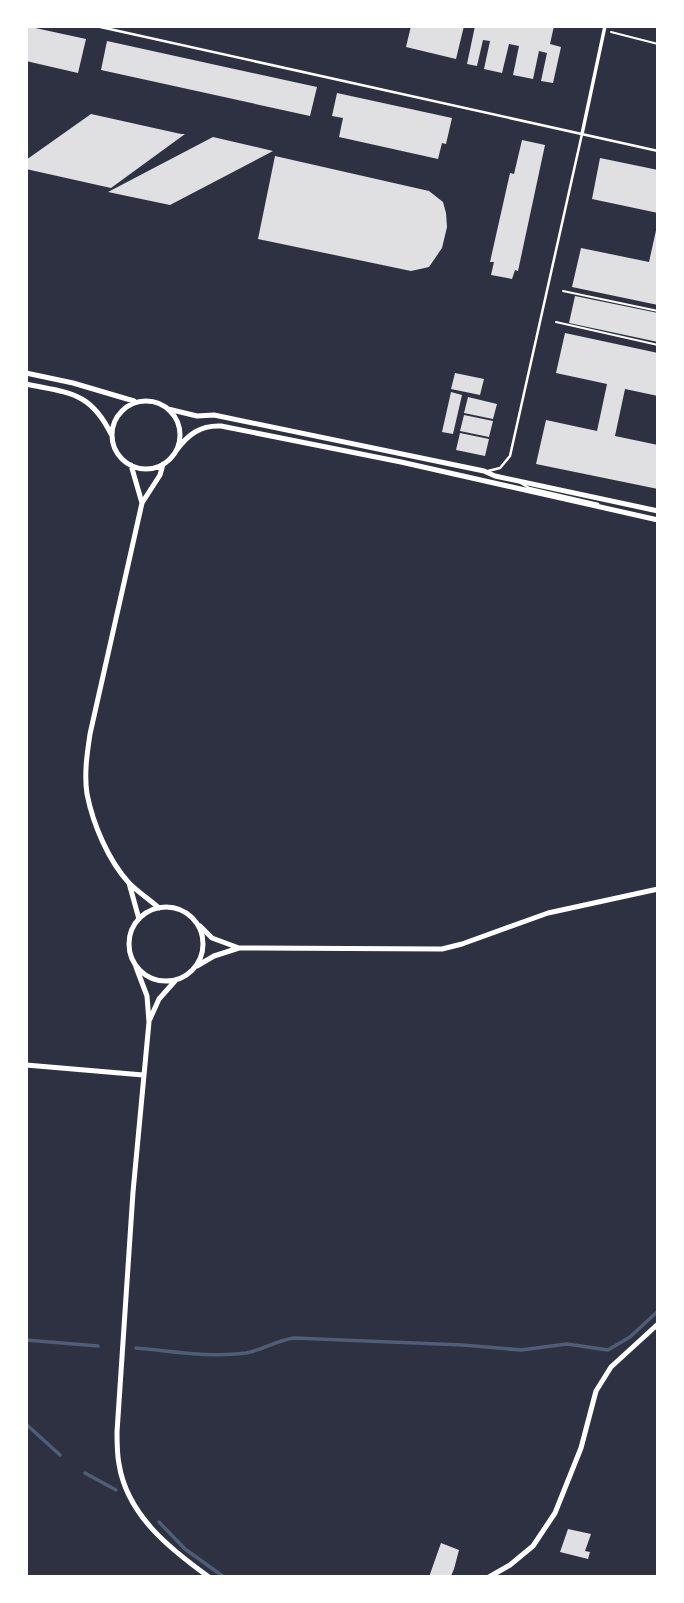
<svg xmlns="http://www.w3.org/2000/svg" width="684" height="1603" viewBox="0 0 684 1603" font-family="'Noto Serif',serif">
<rect width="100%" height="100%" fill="#2d3142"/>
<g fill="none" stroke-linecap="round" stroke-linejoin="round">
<path stroke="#4f5d75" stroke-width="3.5" d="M 26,1340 L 98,1346
M 136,1348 C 172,1351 210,1358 246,1353 C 263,1350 277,1340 294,1338 L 463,1345 L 521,1350 L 567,1344 L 608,1350 L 630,1337 L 658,1311
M 26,1424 L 60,1455
M 85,1473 L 116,1490
M 159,1522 L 185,1549 L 224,1577"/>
</g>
<path fill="#e0e0e3" d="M 26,26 L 86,39 L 78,73 L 26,61 Z
M 411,26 L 464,26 L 456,59 L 406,47 Z
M 475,26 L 554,26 L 550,44 L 561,47 L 553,83 L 541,81 L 547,53 L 539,51 L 533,79 L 513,75 L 519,46 L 509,44 L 502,73 L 484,69 L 490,41 L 483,40 L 477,66 L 467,64 Z
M 107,41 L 317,87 L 310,116 L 101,70 Z
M 337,93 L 452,118 L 446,144 L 442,143 L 438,159 L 339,137 L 343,118 L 332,116 Z
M 91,114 L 181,134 L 185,134 L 111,188 L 26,169 L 26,160 Z
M 213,137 L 273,151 L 170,205 L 108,192 Z
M 522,140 L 545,145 L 518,271 L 515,270 L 512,279 L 491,275 L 494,262 L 490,262 L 510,173 L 514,174 Z
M 275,156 L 429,191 L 443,202 L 446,213 L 447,227 L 442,248 L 429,267 L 411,271 L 258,239 Z
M 600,158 L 658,170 L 658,213 L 592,199 Z
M 657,226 L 658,305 L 572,287 L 581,248 L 649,262 Z
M 575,296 L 658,313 L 658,342 L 569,323 Z
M 565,333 L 658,353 L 658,396 L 625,389 L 615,436 L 658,445 L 658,489 L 536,464 L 546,420 L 597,431 L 607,384 L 556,373 Z
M 455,373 L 484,379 L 480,395 L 451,389 Z
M 451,392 L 462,395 L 453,434 L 442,432 Z
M 468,397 L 497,404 L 493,419 L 464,413 Z
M 464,415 L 493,421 L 489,437 L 460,431 Z
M 460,433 L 489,439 L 485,456 L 456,450 Z
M 568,1529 L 591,1534 L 585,1551 L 590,1552 L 588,1559 L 560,1552 Z
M 441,1543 L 459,1550 L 454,1569 L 451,1576 L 429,1577 Z"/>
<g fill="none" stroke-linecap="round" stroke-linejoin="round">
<path stroke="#fff" stroke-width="2" d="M 611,32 L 658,44
M 563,291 L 658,311
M 556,322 L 658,345"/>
<path stroke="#fff" stroke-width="2.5" d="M 96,26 L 658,151
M 488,471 L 500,468 L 510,456 L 582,134
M 521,483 L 529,488 L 598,504"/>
<path stroke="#fff" stroke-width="3.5" d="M 582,134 L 605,26"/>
<path stroke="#fff" stroke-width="5" d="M 26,373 L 73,383 L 134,401
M 26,384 C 68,393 90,391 111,434
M112 435a34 34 0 1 1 68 0a34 34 0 1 1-68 0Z
M 168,409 L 197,416 L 214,415 L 484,471 L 495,476 L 658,511
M 176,451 C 188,434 201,425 221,426 L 401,462 L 658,520
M 131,465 L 142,503 L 160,475 L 163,464
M 142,503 L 90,734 C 87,754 84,774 87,794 C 93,824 108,860 129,883 C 138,892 150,900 159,908
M 129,883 L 139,919
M129 944a37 37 0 1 1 74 0a37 37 0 1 1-74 0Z
M 200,926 L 212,938 L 239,948
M 197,966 L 214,956 L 239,948 L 442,949 L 462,944 L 548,913 L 658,889
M 136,967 L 147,996 L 149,1022 L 133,1192 L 117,1432 C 117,1442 117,1454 119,1464 C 127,1515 170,1549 209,1577
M 150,1019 L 159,999 L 175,981
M 26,1065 L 143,1075
M 489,1577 L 510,1565 L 533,1546 L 555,1513 L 581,1448 L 596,1391 L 611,1367 L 658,1324"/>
</g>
<rect width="684" height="1603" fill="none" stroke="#ffffff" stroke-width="56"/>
</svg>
